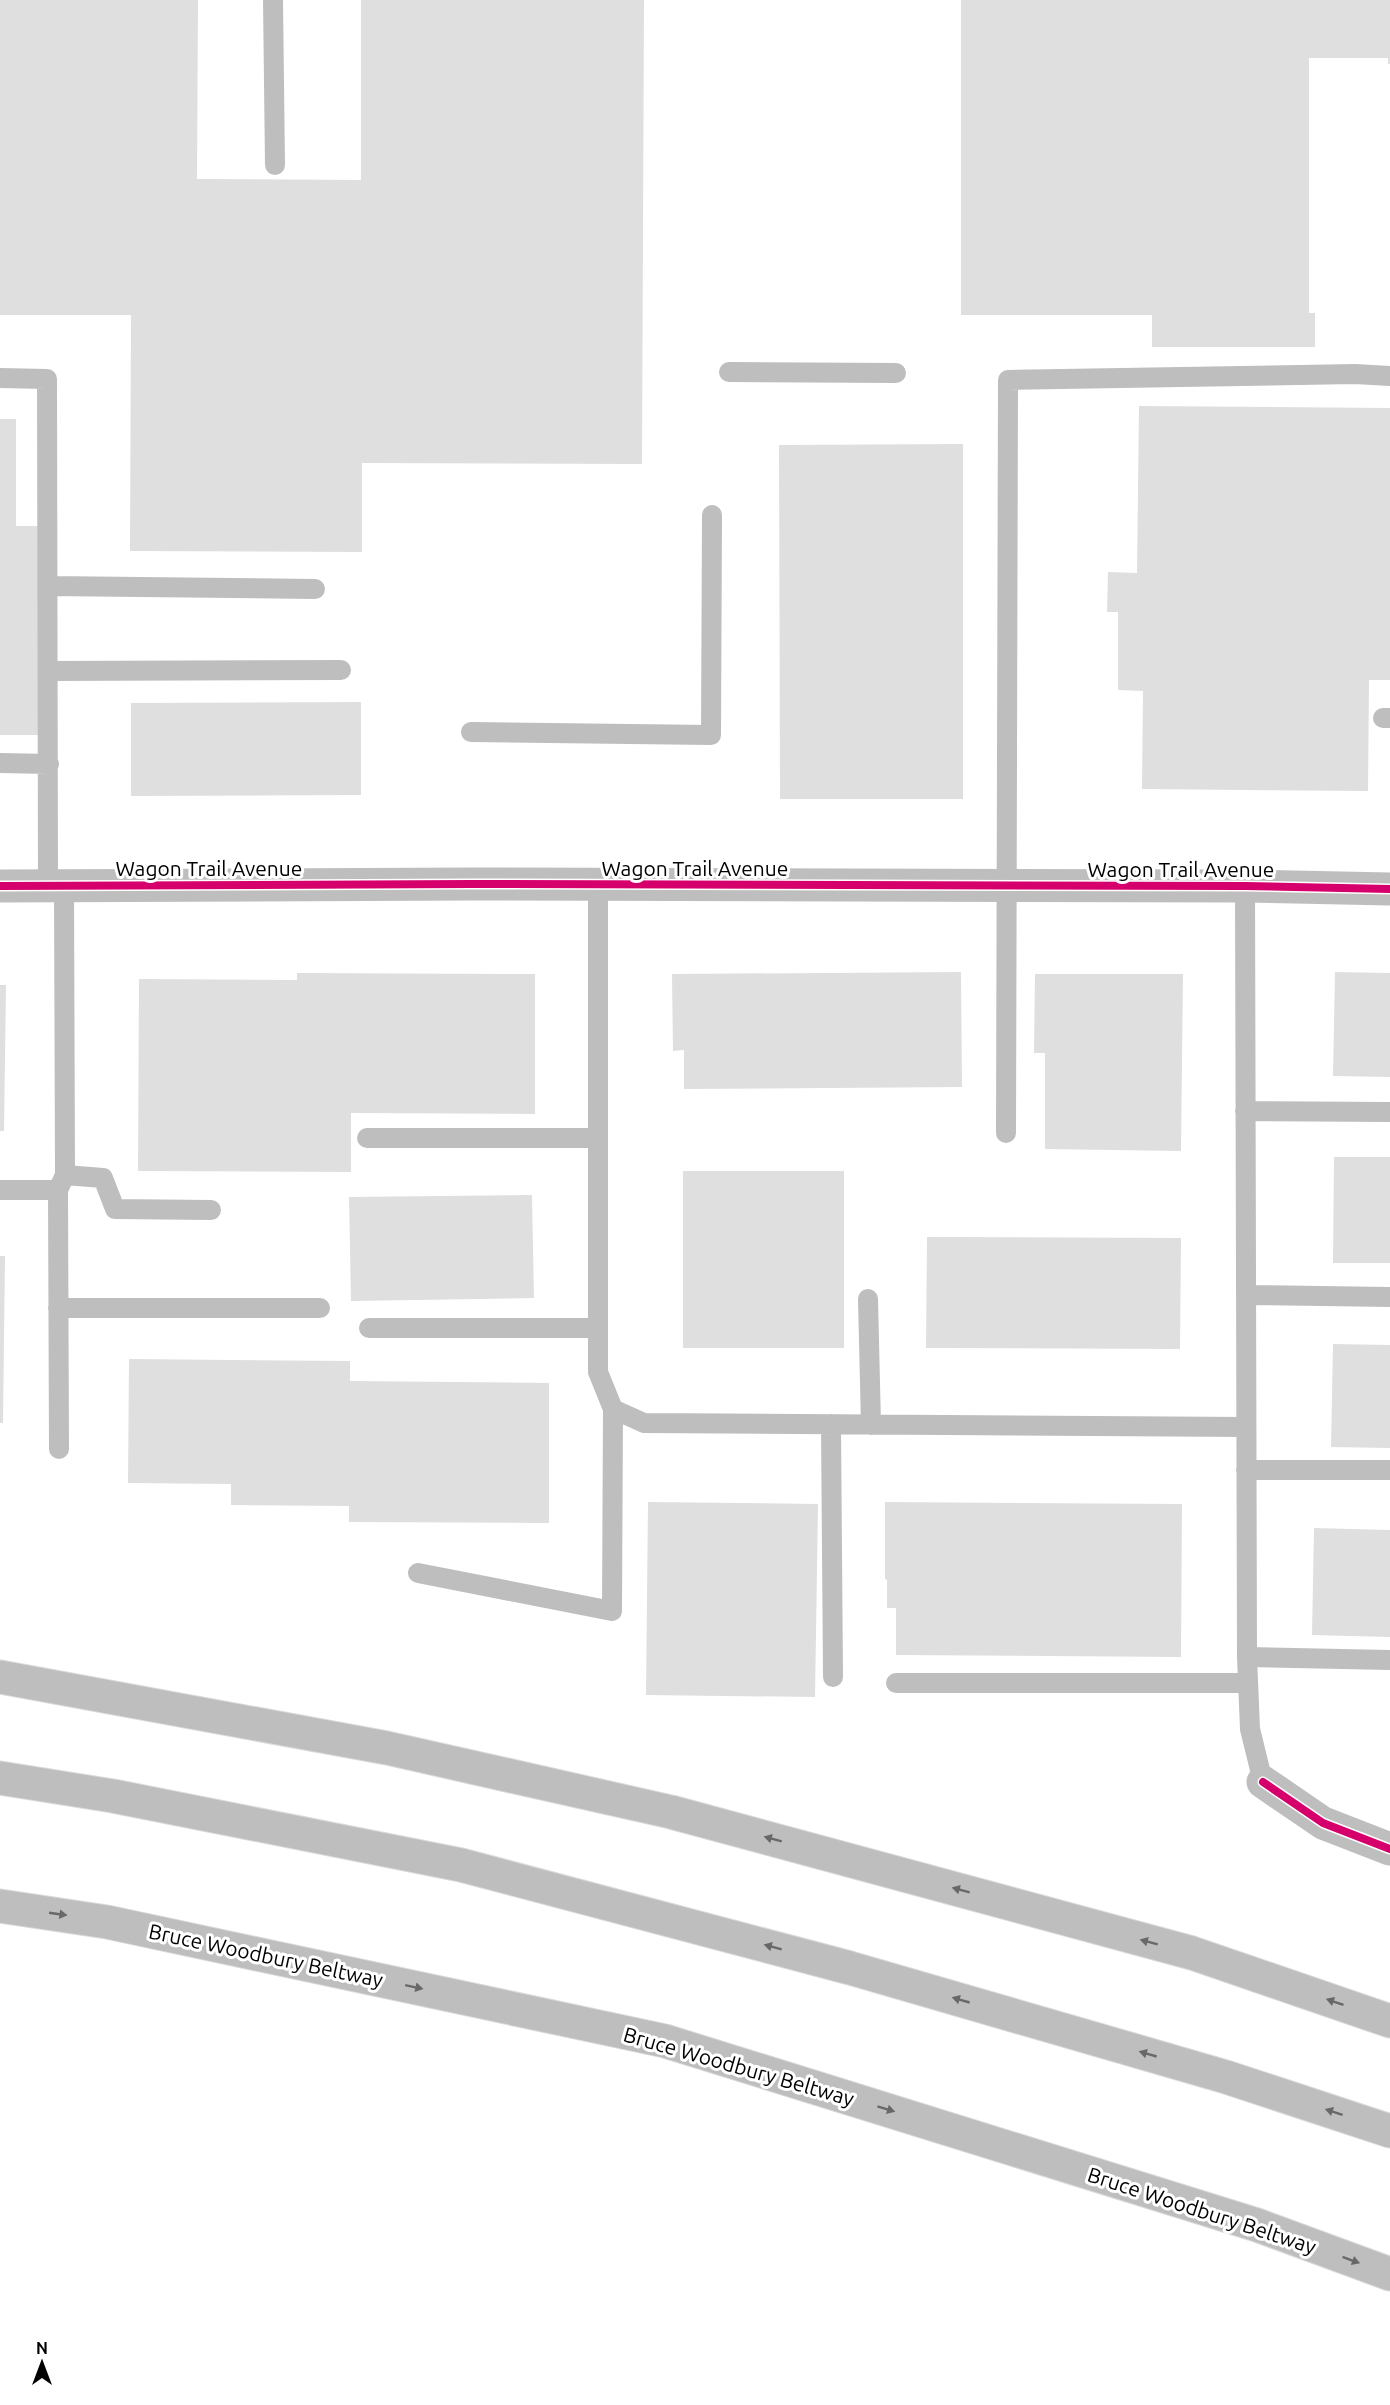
<svg xmlns="http://www.w3.org/2000/svg" width="1390" height="2405" viewBox="0 0 1390 2405" font-family="Ubuntu,sans-serif">
<rect width="100%" height="100%" fill="#fff"/>
<path fill="#dfdfdf" d="M 0,0 L 198,0 L 197,179 L 361,180 L 361,0 L 644,0 L 642,464 L 362,463 L 362,552 L 130,551 L 131,315 L 0,315 Z
M 961,0 L 1390,0 L 1390,64 L 1388,64 L 1388,58 L 1309,58 L 1309,313 L 1315,313 L 1315,347 L 1152,347 L 1152,315 L 961,315 Z
M 1139,406 L 1390,408 L 1390,680 L 1369,680 L 1368,791 L 1142,789 L 1143,691 L 1118,690 L 1118,612 L 1107,612 L 1108,572 L 1137,573 Z
M 0,419 L 16,419 L 16,526 L 44,526 L 44,735 L 0,735 Z
M 963,444 L 963,799 L 780,799 L 779,445 Z
M 361,702 L 361,795 L 131,796 L 131,703 Z
M 961,972 L 962,1087 L 684,1089 L 684,1050 L 673,1051 L 672,974 Z
M 1335,972 L 1390,973 L 1390,1077 L 1333,1076 Z
M 297,973 L 535,974 L 535,1114 L 351,1113 L 351,1172 L 138,1171 L 139,979 L 297,980 Z
M 1035,974 L 1183,974 L 1181,1151 L 1045,1149 L 1045,1053 L 1034,1053 Z
M 0,985 L 6,985 L 4,1131 L 0,1131 Z
M 1334,1157 L 1390,1157 L 1390,1263 L 1333,1263 Z
M 683,1171 L 844,1171 L 844,1348 L 683,1348 Z
M 532,1195 L 534,1298 L 351,1301 L 349,1197 Z
M 927,1237 L 1181,1238 L 1180,1349 L 926,1348 Z
M 0,1256 L 5,1256 L 3,1423 L 0,1423 Z
M 1333,1344 L 1390,1345 L 1390,1448 L 1331,1447 Z
M 129,1359 L 350,1361 L 350,1381 L 549,1383 L 549,1523 L 349,1522 L 349,1506 L 231,1505 L 231,1484 L 128,1483 Z
M 648,1502 L 818,1504 L 815,1697 L 646,1695 Z
M 885,1502 L 1182,1504 L 1181,1657 L 896,1655 L 896,1608 L 887,1608 L 887,1580 L 885,1579 Z
M 1314,1528 L 1390,1530 L 1390,1637 L 1312,1635 Z"/>
<g fill="none" stroke-linecap="round" stroke-linejoin="round">
<defs>
<path id="motorway" d="M 0,1677 L 387,1748 L 671,1812 L 1192,1953 L 1390,2021
M 0,1778 L 113,1796 L 461,1865 L 850,1968 L 1226,2077 L 1390,2131
M 0,1906 L 107,1922 L 665,2041 L 1257,2225 L 1390,2274"/>
</defs>
<use href="#motorway" stroke="#dbdbdb" stroke-width="35"/>
<path stroke="#bebebe" stroke-width="20" d="M 273,0 L 275,165
M 729,372 L 896,373
M 0,378 L 47,379 L 48,886
M 48,586 L 315,589
M 48,671 L 341,670
M 1383,718 L 1390,718
M 471,732 L 711,735 L 712,515
M 0,763 L 49,764
M 1245,886 L 1247,1657 L 1250,1729 L 1263,1782
M 1245,1111 L 1390,1112
M 1006,1133 L 1008,380 L 1355,374 L 1390,376
M 367,1138 L 598,1138
M 65,1175 L 103,1178 L 115,1209 L 211,1210
M 0,1190 L 58,1190
M 1246,1295 L 1390,1297
M 868,1299 L 871,1425
M 58,1308 L 320,1308
M 369,1328 L 598,1328 L 598,886
M 613,1409 L 644,1423 L 1246,1427
M 831,1424 L 833,1677
M 59,1449 L 58,1190 L 65,1175 L 64,886
M 1246,1470 L 1390,1470
M 418,1573 L 612,1611 L 613,1409 L 598,1372 L 598,1328
M 1247,1657 L 1390,1660
M 896,1683 L 1248,1683"/>
<path stroke="#bebebe" stroke-width="33" d="M 0,886 L 471,884 L 1245,886 L 1390,889
M 1263,1782 L 1323,1823 L 1390,1849"/>
<use href="#motorway" stroke="#bebebe" stroke-width="33"/>
<defs>
<path id="cycleway" d="M 0,886 L 471,884 L 1245,886 L 1390,889
M 1263,1782 L 1323,1823 L 1390,1849"/>
</defs>
<use href="#cycleway" stroke="#fff" stroke-width="11"/>
<use href="#cycleway" stroke="#d6006c" stroke-width="8"/>
</g>
<defs><path id="oneway-solid" d="M-6-.8H1V-3.2L6.5 0L1 3.2V.8H-6Z" transform="scale(1.5)"/></defs>
<g fill="#686868">
<use href="#oneway-solid" transform="translate(773 1839) rotate(-165)"/>
<use href="#oneway-solid" transform="translate(961 1890) rotate(-165)"/>
<use href="#oneway-solid" transform="translate(58 1914) rotate(8)"/>
<use href="#oneway-solid" transform="translate(1149 1942) rotate(-165)"/>
<use href="#oneway-solid" transform="translate(773 1947) rotate(-165)"/>
<use href="#oneway-solid" transform="translate(414 1987) rotate(12)"/>
<use href="#oneway-solid" transform="translate(961 2000) rotate(-164)"/>
<use href="#oneway-solid" transform="translate(1335 2002) rotate(-161)"/>
<use href="#oneway-solid" transform="translate(1148 2054) rotate(-164)"/>
<use href="#oneway-solid" transform="translate(886 2109) rotate(17)"/>
<use href="#oneway-solid" transform="translate(1334 2112) rotate(-162)"/>
<use href="#oneway-solid" transform="translate(1351 2260) rotate(20)"/>
</g>
<g text-anchor="middle" dominant-baseline="central" stroke-width="6" stroke-linejoin="round" paint-order="stroke">
<g font-size="21" fill="#000" stroke="#fff">
<text x="209" y="868">Wagon Trail Avenue</text>
<text x="695" y="868">Wagon Trail Avenue</text>
<text x="1181" y="869">Wagon Trail Avenue</text>
<text transform="translate(266 1955) rotate(12)">Bruce Woodbury Beltway</text>
<text transform="translate(739 2066) rotate(16)">Bruce Woodbury Beltway</text>
<text transform="translate(1202 2210) rotate(18)">Bruce Woodbury Beltway</text>
</g>
</g>
<g transform="translate(42 2363)" stroke="#ffffff" stroke-width="4.5" paint-order="stroke">
<path d="M0-4.5L10 22L0 15L-10 22Z" fill="#000000"/>
<text y="-9" font-size="16" font-weight="bold" text-anchor="middle" fill="#000000">N</text>
</g>
</svg>
